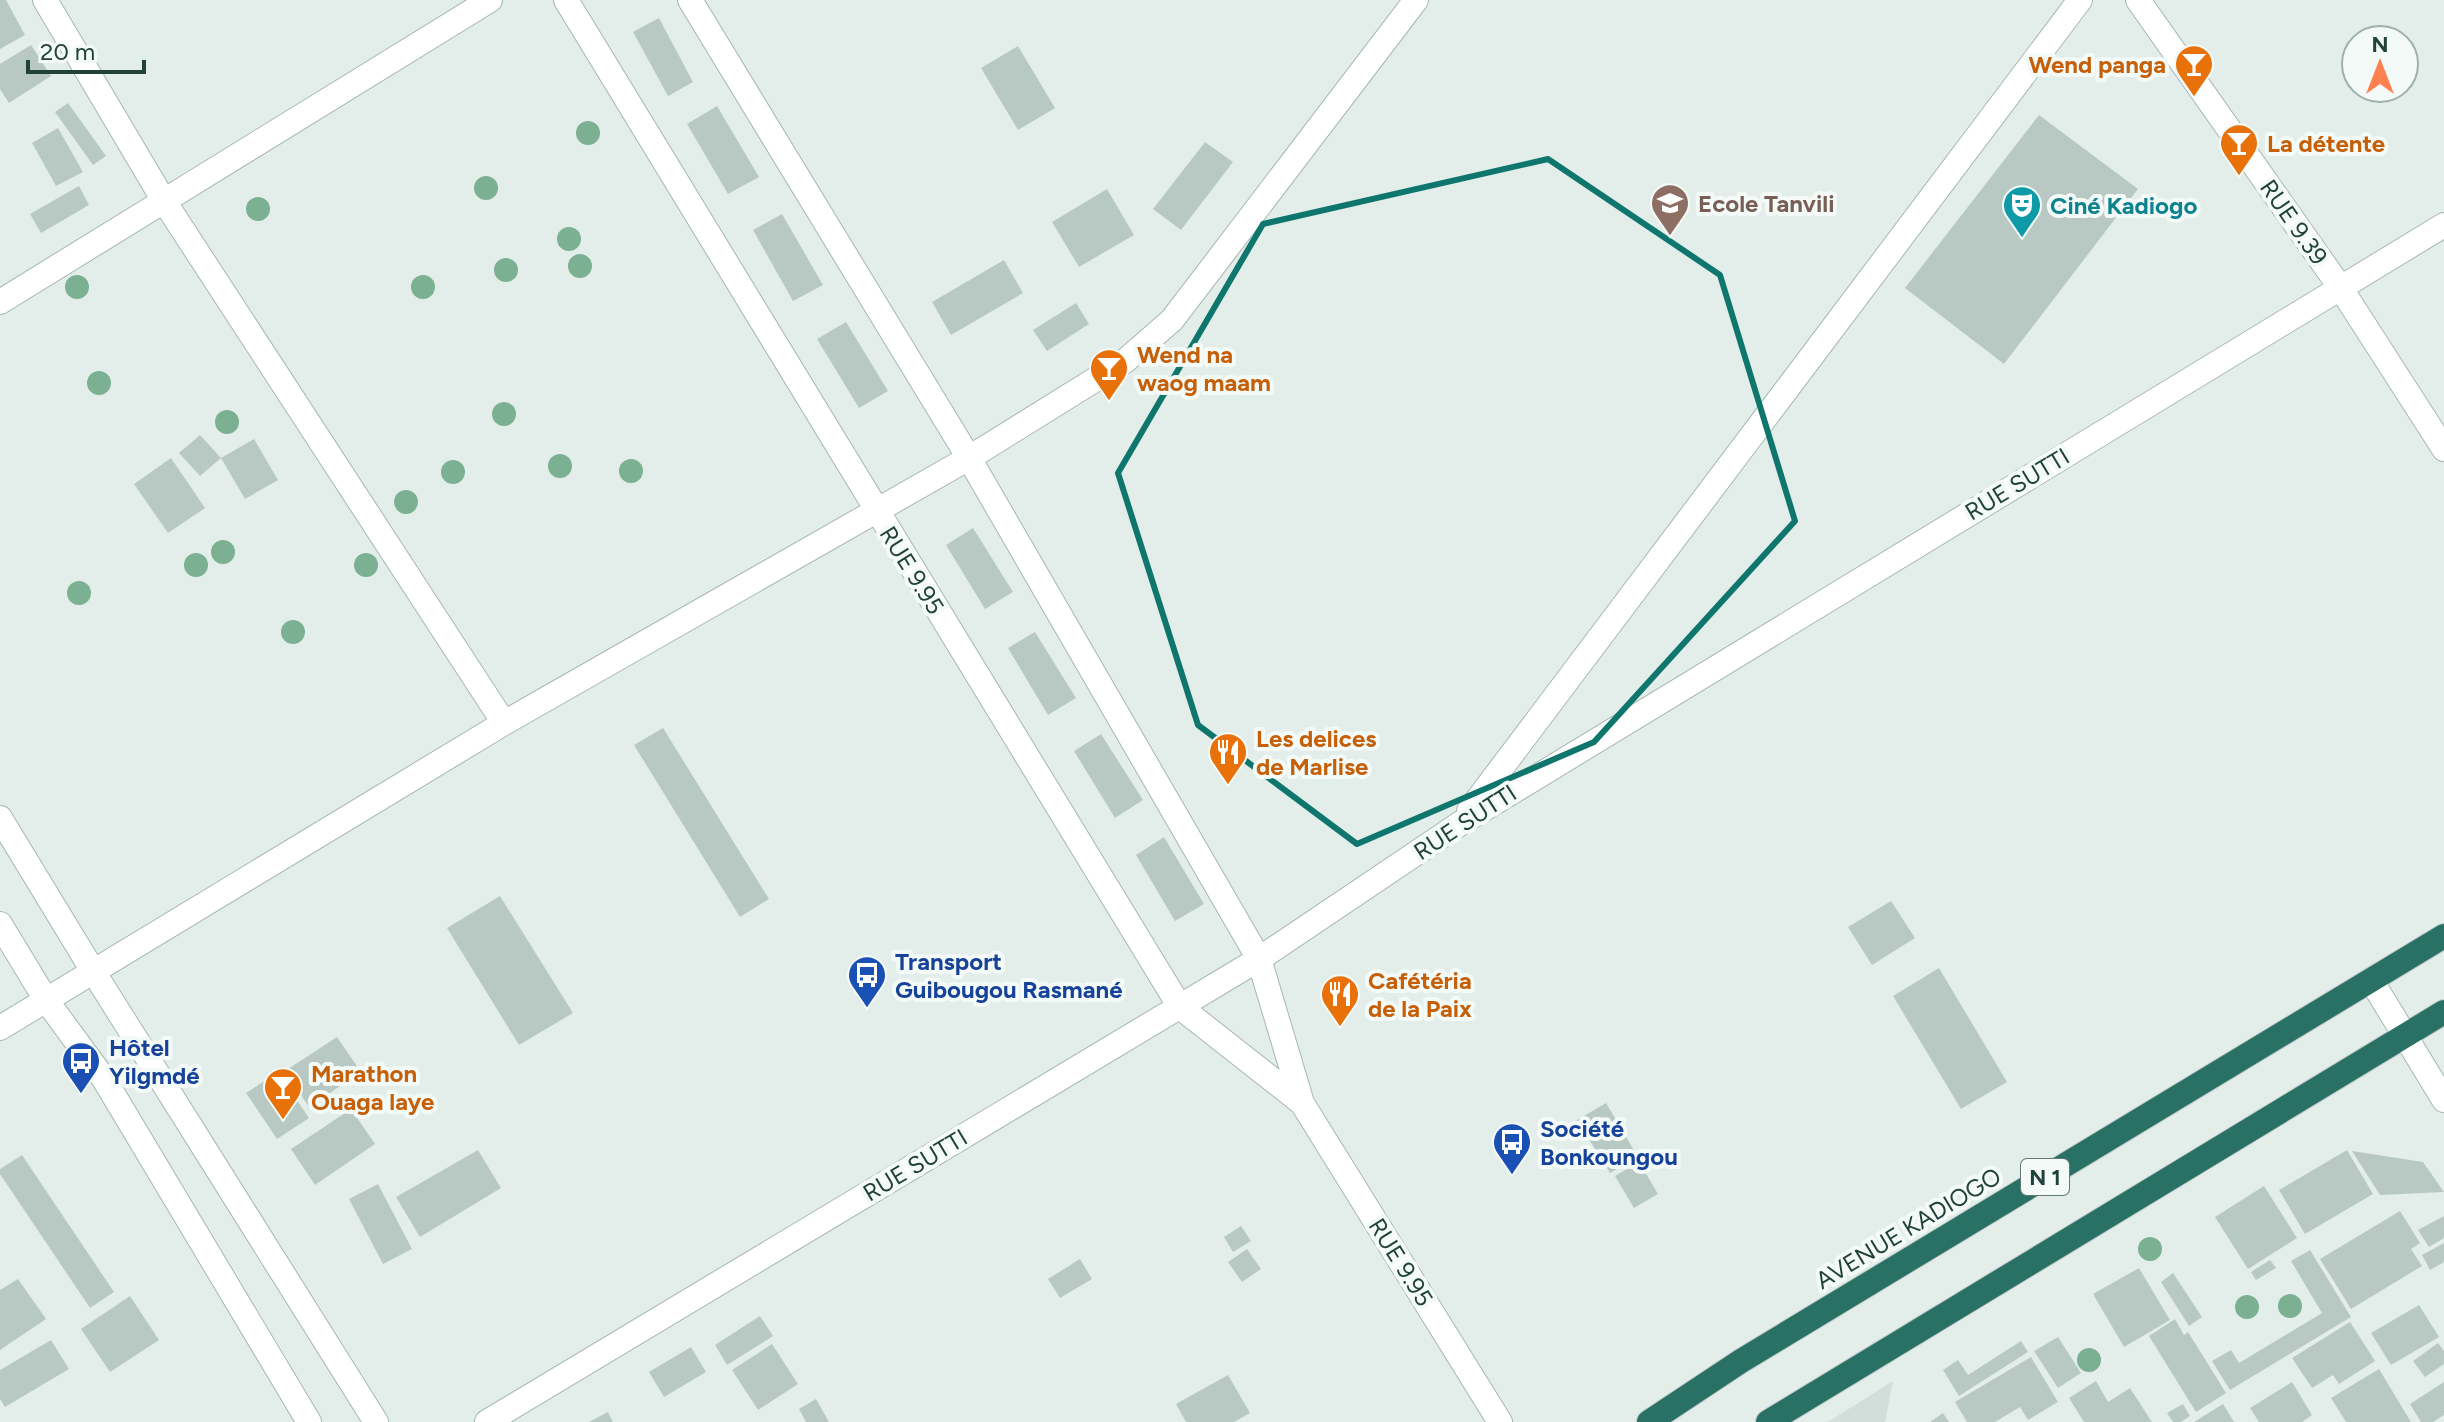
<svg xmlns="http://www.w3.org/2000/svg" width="2444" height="1422" viewBox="0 0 2444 1422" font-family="Figtree,sans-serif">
<rect width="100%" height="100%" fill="#e3eeea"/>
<path fill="#d1ded9" d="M 1893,1381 L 1885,1422 L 1828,1422 Z"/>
<path fill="#b8c9c3" d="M 0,0 L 6,0 L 25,35 L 0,49 Z
M 659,18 L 693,82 L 668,96 L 633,32 Z
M 31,45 L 51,76 L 9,103 L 0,89 L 0,64 Z
M 1018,46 L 1055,108 L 1018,130 L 981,68 Z
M 68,103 L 106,156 L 93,165 L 55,112 Z
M 717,106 L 759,177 L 728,194 L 687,124 Z
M 2039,115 L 2138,189 L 2004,364 L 1905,288 Z
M 58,128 L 83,172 L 56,186 L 32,143 Z
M 1205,142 L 1233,162 L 1181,230 L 1153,209 Z
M 79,186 L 89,205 L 41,233 L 30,214 Z
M 1107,189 L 1134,235 L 1079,267 L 1052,222 Z
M 782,214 L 823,285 L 793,301 L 753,230 Z
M 1004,260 L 1023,293 L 951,335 L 932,302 Z
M 1076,303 L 1089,324 L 1047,351 L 1033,330 Z
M 846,322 L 888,391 L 859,408 L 817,339 Z
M 200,435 L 221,458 L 200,476 L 179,453 Z
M 254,439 L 278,480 L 245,499 L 221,458 Z
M 171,458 L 205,508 L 168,533 L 134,484 Z
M 973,528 L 1013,592 L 985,609 L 946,545 Z
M 1035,632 L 1076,698 L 1048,715 L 1008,648 Z
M 663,728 L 769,899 L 740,917 L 634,745 Z
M 1101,734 L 1143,800 L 1115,818 L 1074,751 Z
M 1164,837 L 1204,904 L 1175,921 L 1136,855 Z
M 500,896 L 573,1013 L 519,1045 L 447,928 Z
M 1891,901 L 1915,938 L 1872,965 L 1848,927 Z
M 1939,968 L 2007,1082 L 1961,1109 L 1893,996 Z
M 337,1037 L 361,1072 L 309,1107 L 285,1071 Z
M 278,1072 L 309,1118 L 277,1139 L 246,1093 Z
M 1606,1103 L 1638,1157 L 1610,1173 L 1577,1120 Z
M 351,1109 L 375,1144 L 315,1185 L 291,1149 Z
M 478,1150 L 501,1188 L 420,1237 L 396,1197 Z
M 2347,1150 L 2373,1194 L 2305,1234 L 2279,1190 Z
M 2352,1151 L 2423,1162 L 2444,1192 L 2380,1195 Z
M 22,1155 L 114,1292 L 90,1308 L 0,1174 L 0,1169 Z
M 1639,1162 L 1658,1194 L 1634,1208 L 1615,1176 Z
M 378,1184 L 412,1249 L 383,1264 L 349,1199 Z
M 2264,1186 L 2297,1238 L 2248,1269 L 2215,1217 Z
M 2400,1211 L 2420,1243 L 2411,1249 L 2422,1266 L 2351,1309 L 2320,1259 Z
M 2444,1216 L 2444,1238 L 2429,1247 L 2418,1230 Z
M 1241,1226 L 1251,1241 L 1233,1252 L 1224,1237 Z
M 2444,1243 L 2444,1262 L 2430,1270 L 2422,1255 Z
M 1247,1249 L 1261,1269 L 1242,1282 L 1228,1262 Z
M 2310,1250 L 2351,1317 L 2230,1390 L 2212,1361 L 2231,1350 L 2239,1363 L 2322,1313 L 2291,1261 Z
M 1080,1259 L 1092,1279 L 1060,1298 L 1048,1279 Z
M 2270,1260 L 2276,1268 L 2256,1280 L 2251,1272 Z
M 2139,1268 L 2170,1320 L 2124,1347 L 2093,1294 Z
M 2173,1273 L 2202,1317 L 2189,1326 L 2161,1282 Z
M 18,1279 L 46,1319 L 0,1350 L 0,1290 Z
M 130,1296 L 159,1340 L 110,1372 L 81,1329 Z
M 2419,1305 L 2439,1337 L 2391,1365 L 2371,1333 Z
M 760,1316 L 773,1336 L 727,1365 L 715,1345 Z
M 2175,1319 L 2184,1335 L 2188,1332 L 2226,1393 L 2196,1412 L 2149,1336 Z
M 2350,1322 L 2375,1361 L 2339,1384 L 2333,1375 L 2312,1388 L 2292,1358 Z
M 2058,1337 L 2081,1373 L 2058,1388 L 2034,1351 Z
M 51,1340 L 69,1369 L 5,1407 L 0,1399 L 0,1370 Z
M 2021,1341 L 2028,1352 L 1959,1396 L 1943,1370 L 1958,1360 L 1968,1375 Z
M 2438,1343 L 2444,1351 L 2444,1364 L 2425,1377 L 2413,1361 Z
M 772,1344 L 798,1384 L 758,1410 L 732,1370 Z
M 691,1347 L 706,1372 L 664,1397 L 649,1372 Z
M 2031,1357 L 2058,1402 L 2028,1420 L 2020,1407 L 1995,1422 L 1967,1422 L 1955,1402 Z
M 2379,1369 L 2411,1422 L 2346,1422 L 2331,1398 Z
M 1228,1375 L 1250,1413 L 1234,1422 L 1186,1422 L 1176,1404 Z
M 2096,1381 L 2108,1402 L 2130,1388 L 2152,1422 L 2084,1422 L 2069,1398 Z
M 2292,1382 L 2312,1415 L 2302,1422 L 2259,1422 L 2250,1408 Z
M 2444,1382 L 2444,1415 L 2433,1422 L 2421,1422 L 2410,1404 Z
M 816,1399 L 829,1422 L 806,1422 L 799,1409 Z
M 2183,1404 L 2190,1416 L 2181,1422 L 2173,1422 L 2167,1413 Z
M 2223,1404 L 2234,1422 L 2194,1422 Z
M 608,1412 L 613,1422 L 589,1422 Z
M 1943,1413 L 1949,1422 L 1930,1422 Z"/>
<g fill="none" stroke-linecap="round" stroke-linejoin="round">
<defs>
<path id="minor" d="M 45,0 L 164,201 L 504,723
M 566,0 L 1180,1007 L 1302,1103
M 690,0 L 969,458 L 1259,959 L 1302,1103 L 1500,1422
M 2138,0 L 2340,287 L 2444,449
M 0,302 L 490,0
M 1469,811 L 2080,0
M 0,818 L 93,971 L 376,1422
M 0,924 L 46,1000 L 104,1079 L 309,1422
M 2371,980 L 2444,1100
M 0,1028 L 504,723 L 969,458 L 1125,361 L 1172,320 L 1416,0
M 487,1422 L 1259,959 L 1461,823 L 2444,225"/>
<path id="highway" d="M 1649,1422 L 1741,1361 L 2444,936
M 1768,1422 L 2444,1012"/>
</defs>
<use href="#minor" stroke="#a5b7b2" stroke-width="26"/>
<use href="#highway" stroke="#c1cac8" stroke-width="26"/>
<use href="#minor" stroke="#fff" stroke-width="24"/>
<use href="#highway" stroke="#297165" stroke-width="24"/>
</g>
<g fill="#7bb093">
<circle cx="588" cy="133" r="12"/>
<circle cx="486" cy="188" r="12"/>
<circle cx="258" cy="209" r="12"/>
<circle cx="569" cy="239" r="12"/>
<circle cx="580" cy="266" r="12"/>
<circle cx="506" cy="270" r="12"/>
<circle cx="77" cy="287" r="12"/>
<circle cx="423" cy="287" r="12"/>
<circle cx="99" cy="383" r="12"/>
<circle cx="504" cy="414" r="12"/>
<circle cx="227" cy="422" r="12"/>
<circle cx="560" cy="466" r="12"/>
<circle cx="631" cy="471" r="12"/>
<circle cx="453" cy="472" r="12"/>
<circle cx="406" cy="502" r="12"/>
<circle cx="223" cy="552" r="12"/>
<circle cx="196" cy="565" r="12"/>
<circle cx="366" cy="565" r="12"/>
<circle cx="79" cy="593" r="12"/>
<circle cx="293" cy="632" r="12"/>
<circle cx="2150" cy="1249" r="12"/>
<circle cx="2290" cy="1306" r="12"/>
<circle cx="2247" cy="1307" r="12"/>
<circle cx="2089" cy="1360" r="12"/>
</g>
<path fill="none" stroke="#0f766e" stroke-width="6" stroke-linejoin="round" d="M 1548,159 L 1720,275 L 1795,521 L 1594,742 L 1357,844 L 1198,725 L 1118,473 L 1263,224 Z"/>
<defs>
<symbol id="bar-pin" viewBox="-11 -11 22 30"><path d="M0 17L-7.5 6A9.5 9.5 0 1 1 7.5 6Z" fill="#e8710a" stroke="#f4faf7"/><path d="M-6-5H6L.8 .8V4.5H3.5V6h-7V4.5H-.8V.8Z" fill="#fff"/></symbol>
<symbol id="school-pin" viewBox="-11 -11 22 30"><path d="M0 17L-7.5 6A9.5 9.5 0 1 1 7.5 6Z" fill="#8d6e63" stroke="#f4faf7"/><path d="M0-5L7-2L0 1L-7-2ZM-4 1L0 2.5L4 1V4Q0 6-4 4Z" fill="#fff"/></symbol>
<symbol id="theatre-pin" viewBox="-11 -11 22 30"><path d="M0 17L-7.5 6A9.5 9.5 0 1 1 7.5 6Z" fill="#0f9aa8" stroke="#f4faf7"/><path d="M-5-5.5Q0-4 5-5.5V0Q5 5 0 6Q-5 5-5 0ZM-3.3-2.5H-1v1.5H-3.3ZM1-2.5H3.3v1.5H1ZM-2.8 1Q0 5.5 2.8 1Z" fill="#fff"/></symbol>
<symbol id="restaurant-pin" viewBox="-11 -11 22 30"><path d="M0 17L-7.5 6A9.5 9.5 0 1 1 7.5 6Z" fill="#e8710a" stroke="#f4faf7"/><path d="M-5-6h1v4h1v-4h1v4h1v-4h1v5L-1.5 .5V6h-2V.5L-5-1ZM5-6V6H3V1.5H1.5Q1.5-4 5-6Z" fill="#fff"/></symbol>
<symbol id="bus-pin" viewBox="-11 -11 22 30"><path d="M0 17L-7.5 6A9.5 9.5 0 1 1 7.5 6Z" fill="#1a4fb4" stroke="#f4faf7"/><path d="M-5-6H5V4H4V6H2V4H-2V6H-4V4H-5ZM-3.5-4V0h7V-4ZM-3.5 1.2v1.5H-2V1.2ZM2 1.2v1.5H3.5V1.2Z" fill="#fff"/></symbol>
</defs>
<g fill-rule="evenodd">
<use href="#bar-pin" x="2172" y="42" width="44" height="60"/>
<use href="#bar-pin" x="2217" y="121" width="44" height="60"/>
<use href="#school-pin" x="1648" y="181" width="44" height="60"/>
<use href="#theatre-pin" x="2000" y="183" width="44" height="60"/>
<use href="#bar-pin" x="1087" y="346" width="44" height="60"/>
<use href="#restaurant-pin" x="1206" y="730" width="44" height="60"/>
<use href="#bus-pin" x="845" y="953" width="44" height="60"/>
<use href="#restaurant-pin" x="1318" y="972" width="44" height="60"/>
<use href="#bus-pin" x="59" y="1039" width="44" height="60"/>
<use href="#bar-pin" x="261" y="1065" width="44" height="60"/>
<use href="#bus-pin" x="1490" y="1120" width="44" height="60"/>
</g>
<g text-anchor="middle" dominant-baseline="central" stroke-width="8" stroke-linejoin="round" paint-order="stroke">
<rect fill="#f4faf7" stroke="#607973" stroke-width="2" x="2021" y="1159" width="48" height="36" rx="6"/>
<g font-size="22" font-weight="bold" fill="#20423a">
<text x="2045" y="1177">N 1</text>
</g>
<g font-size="24" font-weight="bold" fill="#c56008" stroke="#f4faf7" text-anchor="start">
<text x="2166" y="64" text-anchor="end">Wend panga</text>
<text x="2267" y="143">La détente</text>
<text x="1137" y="354">Wend na<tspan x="1137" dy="28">waog maam</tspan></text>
<text x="1256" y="738">Les delices<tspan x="1256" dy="28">de Marlise</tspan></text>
<text x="1368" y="980">Cafétéria<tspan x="1368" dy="28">de la Paix</tspan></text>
<text x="311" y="1073">Marathon<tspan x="311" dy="28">Ouaga laye</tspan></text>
</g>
<g font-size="24" font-weight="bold" fill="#785e54" stroke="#f4faf7" text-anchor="start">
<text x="1698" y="203">Ecole Tanvili</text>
</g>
<g font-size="24" font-weight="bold" fill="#0d838f" stroke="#f4faf7" text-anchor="start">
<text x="2050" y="205">Ciné Kadiogo</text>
</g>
<g font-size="24" fill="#20423a" stroke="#f4faf7">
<text transform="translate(2294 222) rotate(55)">RUE 9.39</text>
<text transform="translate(2017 484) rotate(-31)">RUE SUTTI</text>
<text transform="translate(912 570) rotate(58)">RUE 9.95</text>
<text transform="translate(1465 822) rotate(-33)">RUE SUTTI</text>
<text transform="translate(915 1165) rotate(-31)">RUE SUTTI</text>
<text transform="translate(1908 1228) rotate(-31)">AVENUE KADIOGO</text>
<text transform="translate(1401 1262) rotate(58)">RUE 9.95</text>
</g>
<g font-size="24" font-weight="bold" fill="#164399" stroke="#f4faf7" text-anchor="start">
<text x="895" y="961">Transport<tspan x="895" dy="28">Guibougou Rasmané</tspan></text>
<text x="109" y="1047">Hôtel<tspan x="109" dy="28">Yilgmdé</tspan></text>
<text x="1540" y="1128">Société<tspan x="1540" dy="28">Bonkoungou</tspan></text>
</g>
</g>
<g transform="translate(2380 64)"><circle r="38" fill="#f4faf7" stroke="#9fb0ab" stroke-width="2"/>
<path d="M0-6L14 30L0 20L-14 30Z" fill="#ff8150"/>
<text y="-12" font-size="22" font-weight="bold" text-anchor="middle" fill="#20423a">N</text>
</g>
<path d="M28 60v12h116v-12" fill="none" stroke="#20423a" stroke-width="4"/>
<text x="40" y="60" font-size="24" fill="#20423a" stroke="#f4faf7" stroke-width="6" paint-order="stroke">20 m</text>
</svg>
